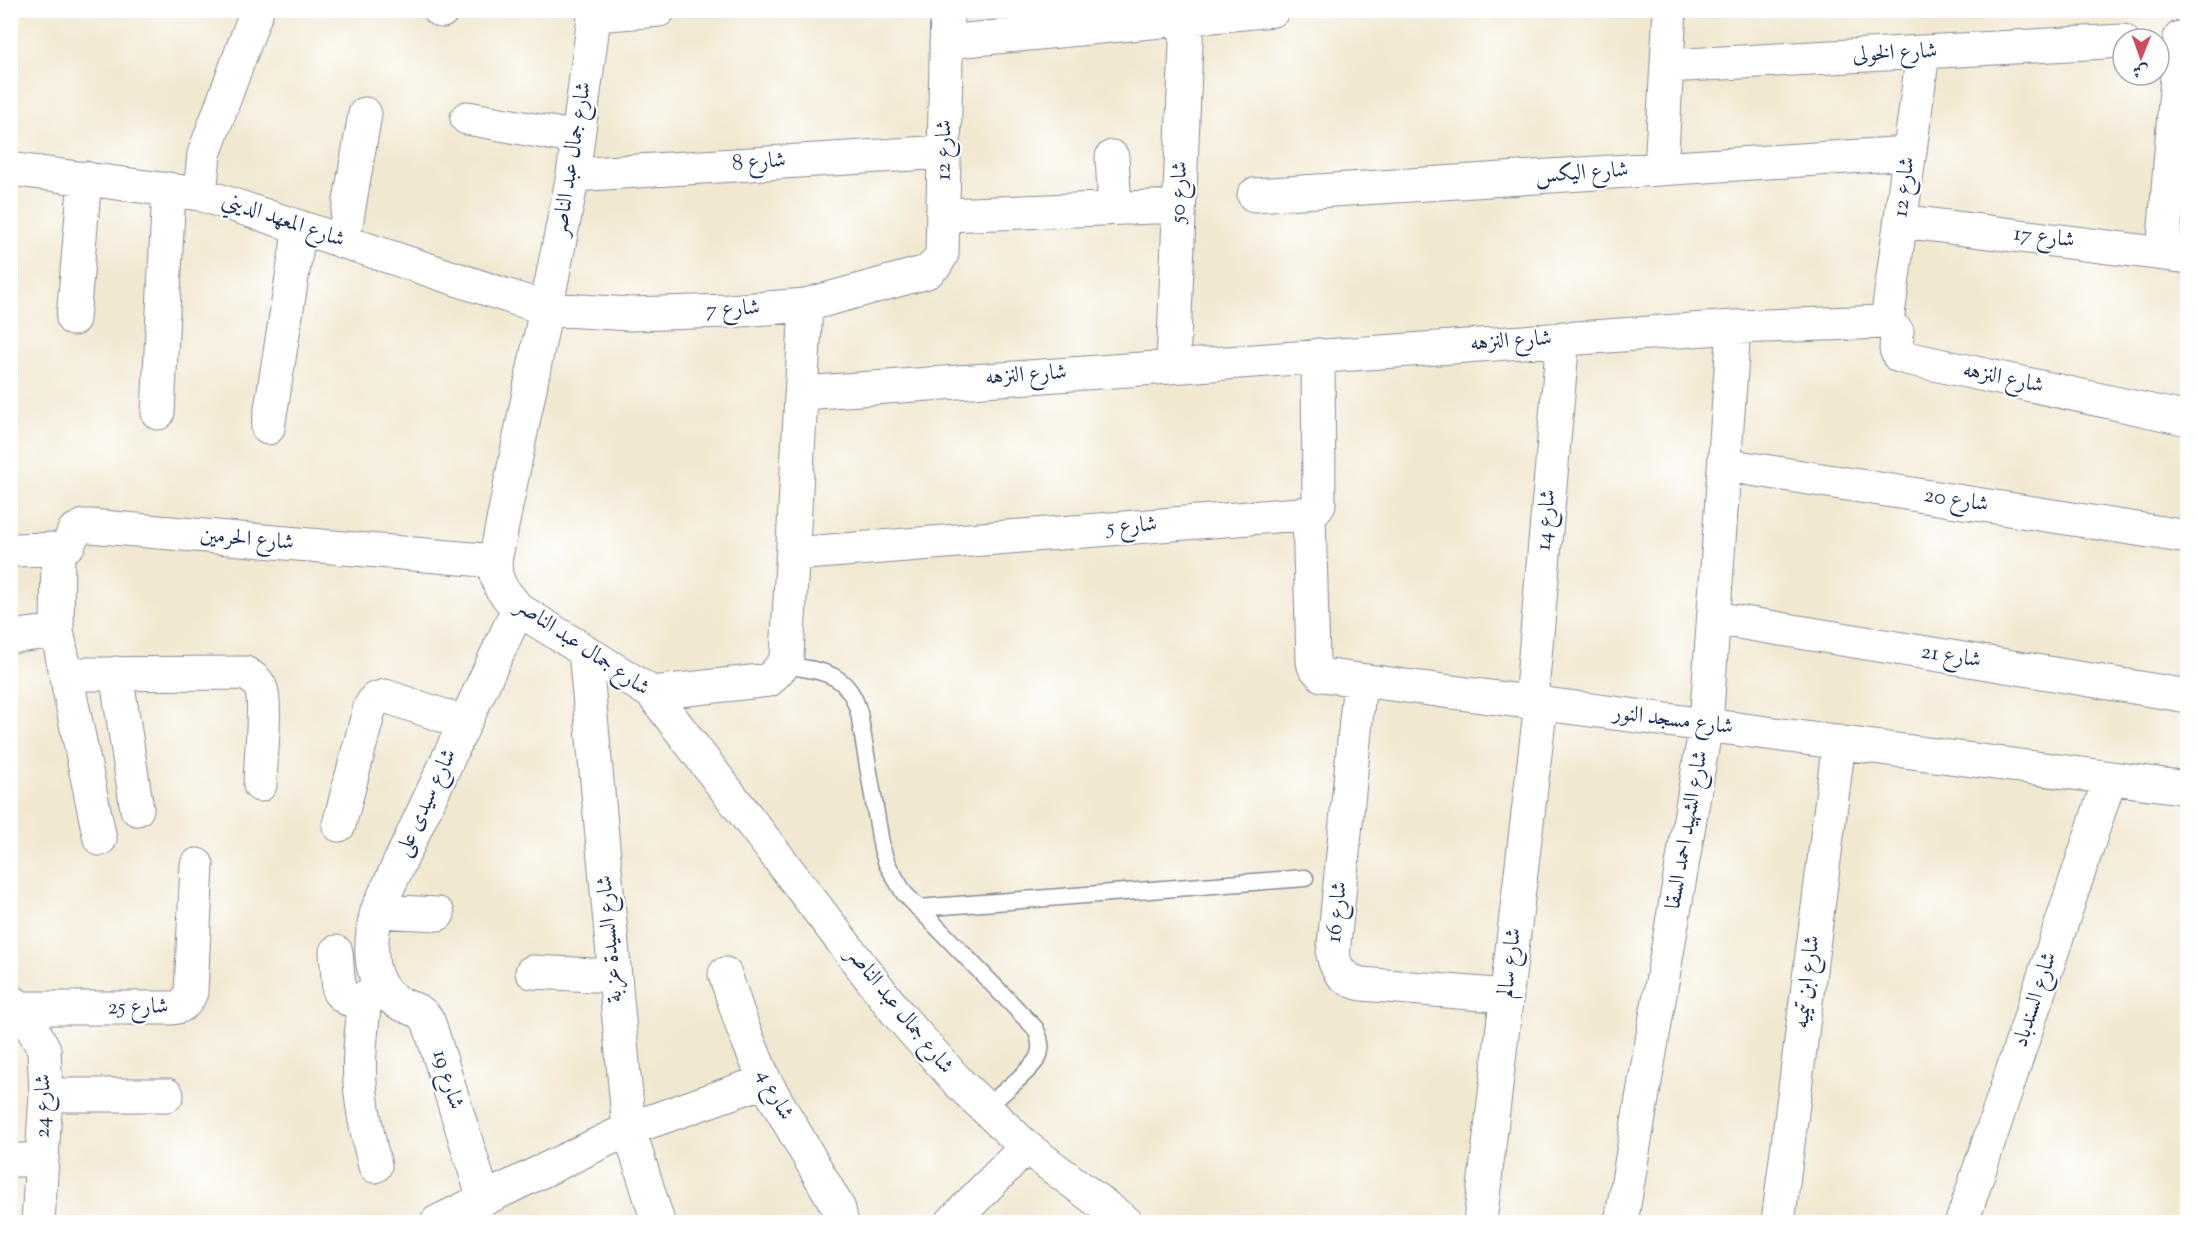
<svg xmlns="http://www.w3.org/2000/svg" width="2198" height="1233" viewBox="0 0 2198 1233" font-family="'Sorts Mill Goudy',Amiri,serif">
<rect width="100%" height="100%" fill="#fff"/>
<filter id="ink" filterUnits="userSpaceOnUse"><feTurbulence type="fractalNoise" baseFrequency=".0167" numOctaves="2"/><feDisplacementMap in="SourceGraphic" scale="12" xChannelSelector="R" yChannelSelector="G"/><feConvolveMatrix kernelMatrix="1 2 1 2 8 2 1 2 1" color-interpolation-filters="sRGB"/></filter>
<filter id="wash" filterUnits="userSpaceOnUse"><feTurbulence type="fractalNoise" baseFrequency=".008" numOctaves="4" result="noise"/><feDisplacementMap in="SourceGraphic" scale="24" xChannelSelector="R" yChannelSelector="G"/><feGaussianBlur stdDeviation="1.35" result="paint"/><feColorMatrix in="noise" values="0 0 0 0 0 0 0 0 0 0 0 0 0 0 0 0 0 1.4 0 .05"/><feComposite in="paint" operator="in"/></filter>
<g filter="url(#wash)">
<rect width="100%" height="100%" fill="#f2e8d0"/>
</g>
<g filter="url(#ink)">
<g fill="none" stroke-linecap="round" stroke-linejoin="round">
<defs>
<path id="service" d="M 783,665 C 821,671 848,671 859,713 L 882,849 L 887,864 L 904,893 L 1035,1028 C 1040,1038 1043,1049 1037,1059 C 1029,1072 998,1097 985,1108
M 918,908 L 1305,878"/>
<path id="minor" d="M 439,10 L 442,11
M 595,10 L 573,175 L 495,561 L 496,575 L 501,588 L 518,609 L 652,693 L 898,1014 L 959,1083 L 1026,1147 L 1126,1222
M 595,15 L 659,10
M 946,42 L 1273,10
M 1667,66 L 2123,41
M 467,118 L 578,138
M 1112,157 L 1115,208
M 10,169 L 200,194 L 547,309 L 630,314 L 728,311 L 806,305 L 927,272 L 936,264 L 942,254 L 947,10
M 1661,169 L 1670,10
M 573,175 L 945,152
M 200,194 L 204,154 L 257,10
M 1254,195 L 1909,153
M 944,215 L 1179,206
M 1901,221 L 2188,257
M 343,242 L 365,114
M 2163,253 L 2180,38
M 73,319 L 85,178
M 1887,322 L 1923,53
M 1173,365 L 1187,19
M 802,393 L 1734,327 L 1887,322 L 1897,332 L 1896,349 L 1899,356 L 1906,358 L 2188,419
M 158,413 L 169,189
M 268,428 L 300,227
M 1725,465 L 2188,537
M 1309,514 L 1313,661 L 1314,666 L 1322,675 L 2188,788
M 58,549 L 57,631 L 100,839
M 10,550 L 62,549 L 69,544 L 74,531 L 84,526 L 90,526 L 495,561
M 793,554 L 1312,513 L 1319,504 L 1318,355
M 1714,618 L 2188,696
M 10,637 L 57,631
M 585,651 L 629,1129 L 658,1222
M 116,673 L 137,809
M 68,674 L 245,673 C 252,677 258,681 261,689 C 267,703 260,766 260,785
M 1360,680 L 1333,955 C 1337,973 1345,980 1362,984 L 1507,996
M 652,693 L 769,680 L 783,665 L 787,655 L 806,305
M 1531,702 L 1563,338
M 339,825 L 370,707 L 375,699 L 385,696 L 465,723
M 377,911 L 438,914
M 336,952 L 339,992 C 353,1008 366,998 379,987
M 532,972 L 615,976
M 725,974 L 743,1028 L 765,1081 L 839,1209 L 841,1219 L 840,1222
M 365,999 C 362,1027 358,1055 360,1083 C 362,1111 368,1138 375,1166
M 10,1000 L 21,1008 L 44,1049 L 46,1095 L 38,1222
M 21,1008 L 169,1008 C 181,1008 187,1003 191,992 L 197,865
M 46,1095 L 167,1095
M 10,1160 L 42,1160
M 484,1199 L 429,1023 C 423,1009 412,1010 399,1003 C 366,985 369,943 377,911 L 518,609
M 437,1222 L 629,1129 L 765,1081
M 952,1222 L 1026,1147
M 1480,1222 L 1541,703
M 1621,1222 L 1706,725 L 1734,327
M 1778,1222 L 1839,742
M 1962,1222 L 2110,778"/>
</defs>
<use href="#service" stroke="#868c97" stroke-width="19"/>
<use href="#minor" stroke="#868c97" stroke-width="35"/>
<use href="#service" stroke="#fff" stroke-width="16"/>
<use href="#minor" stroke="#fff" stroke-width="33"/>
</g>
</g>
<g text-anchor="middle" dominant-baseline="central" stroke-width="4.5" stroke-linejoin="round" paint-order="stroke">
<g font-size="22" fill="#1b2f5e" stroke="#fff">
<text transform="translate(1895 54) rotate(-3)">شارع الخولى</text>
<text transform="translate(945 150) rotate(-89)">شارع 12</text>
<text transform="translate(573 159) rotate(-81)">شارع جمال عبد الناصر</text>
<text transform="translate(759 163) rotate(-4)">شارع 8</text>
<text transform="translate(1582 174) rotate(-4)">شارع اليكس</text>
<text transform="translate(1905 187) rotate(-83)">شارع 12</text>
<text transform="translate(1180 192) rotate(-88)">شارع 50</text>
<text transform="translate(283 221) rotate(19)">شارع المعهد الديني</text>
<text transform="translate(2044 238) rotate(7)">شارع 17</text>
<text transform="translate(733 310) rotate(-3)">شارع 7</text>
<text transform="translate(1511 342) rotate(-4)">شارع النزهه</text>
<text transform="translate(1026 376) rotate(-4)">شارع النزهه</text>
<text transform="translate(2003 379) rotate(12)">شارع النزهه</text>
<text transform="translate(1956 501) rotate(9)">شارع 20</text>
<text transform="translate(1547 520) rotate(-85)">شارع 14</text>
<text transform="translate(1132 527) rotate(-4)">شارع 5</text>
<text transform="translate(247 540) rotate(5)">شارع الحرمين</text>
<text transform="translate(582 648) rotate(34)">شارع جمال عبد الناصر</text>
<text transform="translate(1951 657) rotate(9)">شارع 21</text>
<text transform="translate(1673 721) rotate(7)">شارع مسجد النور</text>
<text transform="translate(427 803) rotate(-65)">شارع سيدى على</text>
<text transform="translate(1688 830) rotate(-80)">شارع الشهيد احمد السقا</text>
<text transform="translate(1338 912) rotate(-84)">شارع 16</text>
<text transform="translate(611 939) rotate(-95)">شارع السيدة عزبة</text>
<text transform="translate(1511 963) rotate(-83)">شارع سالم</text>
<text transform="translate(1808 982) rotate(-83)">شارع ابن تيميه</text>
<text transform="translate(2036 1000) rotate(-72)">شارع السندباد</text>
<text transform="translate(138 1008) rotate(-1)">شارع 25</text>
<text transform="translate(899 1011) rotate(51)">شارع جمال عبد الناصر</text>
<text transform="translate(447 1080) rotate(73)">شارع 19</text>
<text transform="translate(774 1095) rotate(62)">شارع 4</text>
<text transform="translate(44 1106) rotate(-89)">شارع 24</text>
</g>
</g>
<rect width="2198" height="1233" fill="none" stroke="#fff" stroke-width="36"/>
<g transform="translate(2141 57) rotate(181)"><circle r="28" fill="#ffffff" stroke="#a4acbf" stroke-width="1.5"/>
<path d="M0-4.5L10 22L0 15L-10 22Z" fill="#d1495b"/>
<text y="-9" font-size="16" font-weight="bold" text-anchor="middle" fill="#1b2f5e">ش</text>
</g>
</svg>
